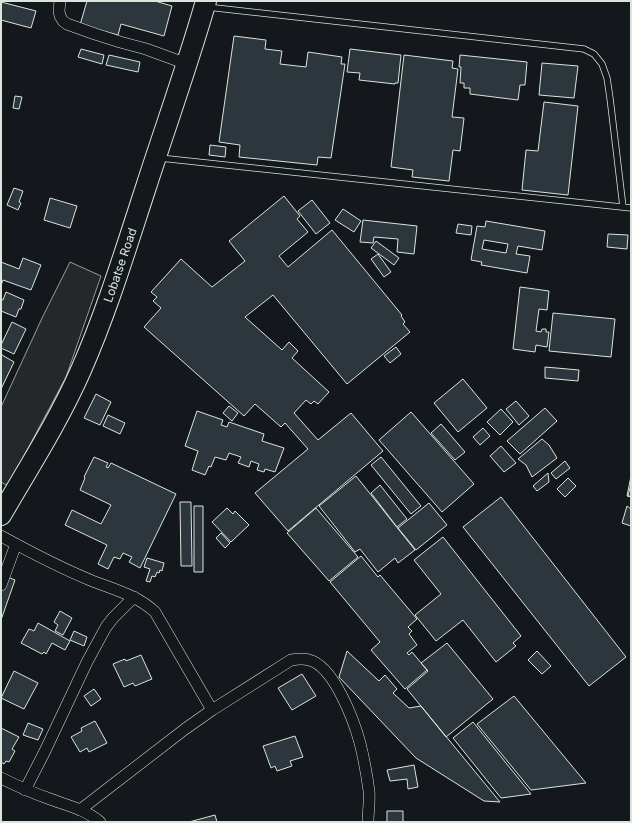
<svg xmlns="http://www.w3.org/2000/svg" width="632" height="823" viewBox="0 0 632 823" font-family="Inter,sans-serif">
<rect width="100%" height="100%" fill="#14181c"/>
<path fill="#24282b" stroke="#939e99" d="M 70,262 L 101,276 L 66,377 L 8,486 L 1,482 L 1,407 L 43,316 Z"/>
<path fill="#2c363c" stroke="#d8e6dc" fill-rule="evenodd" d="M 87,1 L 155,1 L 172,6 L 164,36 L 121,24 L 118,35 L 80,25 Z
M 1,2 L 36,11 L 31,28 L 1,20 Z
M 234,36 L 266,40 L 265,49 L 282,51 L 280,64 L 306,67 L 308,52 L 342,57 L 341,64 L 345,64 L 331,158 L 318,157 L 317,165 L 239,157 L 240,145 L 219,142 Z
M 81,49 L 104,55 L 102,64 L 78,57 Z
M 350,49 L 401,55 L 398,83 L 395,83 L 395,84 L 359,80 L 360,73 L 347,72 Z
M 109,55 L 140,62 L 138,72 L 106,65 Z
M 404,55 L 453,61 L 452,68 L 458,69 L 452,117 L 464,118 L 460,151 L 453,150 L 449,181 L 412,177 L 413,170 L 391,167 Z
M 460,55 L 527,62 L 525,85 L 520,85 L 518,100 L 470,94 L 470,88 L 464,88 L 464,83 L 460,83 L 461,67 L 459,67 Z
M 542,63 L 578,66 L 574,98 L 539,95 Z
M 15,96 L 22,97 L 19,109 L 13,108 Z
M 544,102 L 578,106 L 568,195 L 522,190 L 526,150 L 538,151 Z
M 210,145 L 226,147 L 225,157 L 209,155 Z
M 14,188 L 23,191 L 19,202 L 21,203 L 18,210 L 7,205 Z
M 284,196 L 300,216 L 297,219 L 308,232 L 279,256 L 288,267 L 332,230 L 402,315 L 401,316 L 405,322 L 403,324 L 410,332 L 347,384 L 273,295 L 245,317 L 282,350 L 289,342 L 298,351 L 292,358 L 329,392 L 318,404 L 314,401 L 311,404 L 306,400 L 294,413 L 318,440 L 351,413 L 383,451 L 288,531 L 255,493 L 308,449 L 285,423 L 281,427 L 255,404 L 244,416 L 144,327 L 161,308 L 153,301 L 157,297 L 151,292 L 181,259 L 212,287 L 245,261 L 229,241 Z
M 50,198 L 77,206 L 70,228 L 44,220 Z
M 312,200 L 330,223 L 316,234 L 298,211 Z
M 343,209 L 361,221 L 354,232 L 335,220 Z
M 363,220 L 417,226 L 414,254 L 397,252 L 398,239 L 374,237 L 373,243 L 360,242 Z
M 486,221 L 545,231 L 542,250 L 518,246 L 516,254 L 530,256 L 527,273 L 481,265 L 482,262 L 471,260 L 477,226 L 485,227 ZM 484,240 L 508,244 L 506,253 L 482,249 Z
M 458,224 L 472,226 L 471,235 L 456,233 Z
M 608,234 L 628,235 L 627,249 L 607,247 Z
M 376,241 L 399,258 L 394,265 L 371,248 Z
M 378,254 L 391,272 L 384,277 L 371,259 Z
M 23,258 L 41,265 L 31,290 L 3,280 L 1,285 L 1,262 L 19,269 Z
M 520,287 L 549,291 L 547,310 L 539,309 L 536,331 L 541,332 L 542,329 L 546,329 L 546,332 L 549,332 L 547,347 L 536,345 L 535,352 L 513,349 Z
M 6,292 L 24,300 L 21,309 L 19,309 L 16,317 L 1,311 L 1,299 L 3,300 Z
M 553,313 L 615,319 L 611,357 L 549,351 Z
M 12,322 L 26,329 L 14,354 L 1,348 L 1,345 Z
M 396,347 L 401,354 L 390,363 L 384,356 Z
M 1,353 L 2,355 L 14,362 L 1,389 Z
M 545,367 L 579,370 L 578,381 L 545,378 Z
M 463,379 L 487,408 L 458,432 L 434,403 Z
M 96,394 L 111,402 L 100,425 L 84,418 Z
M 516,401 L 529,416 L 519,425 L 506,409 Z
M 229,406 L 238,413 L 232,421 L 223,413 Z
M 545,408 L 557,421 L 520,454 L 507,441 Z
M 501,409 L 513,422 L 500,435 L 487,422 Z
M 197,411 L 223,420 L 221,425 L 227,427 L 229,422 L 264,434 L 262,441 L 284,448 L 275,472 L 265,469 L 264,472 L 257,470 L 259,464 L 251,461 L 249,467 L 238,463 L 241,457 L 229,453 L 226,460 L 215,457 L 211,467 L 209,466 L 205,475 L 192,470 L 198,451 L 185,446 Z
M 411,412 L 474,484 L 442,512 L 379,440 Z
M 108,415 L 125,423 L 120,434 L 103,426 Z
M 441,424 L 465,452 L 455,460 L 431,433 Z
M 483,428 L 490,436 L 480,445 L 473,437 Z
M 542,439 L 549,445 L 557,458 L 532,477 L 526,465 L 518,459 Z
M 501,446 L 516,463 L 504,472 L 490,456 Z
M 94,457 L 108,463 L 106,467 L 108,468 L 111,463 L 176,494 L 140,568 L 129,562 L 132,557 L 123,553 L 120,559 L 114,557 L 108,569 L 98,564 L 107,545 L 65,525 L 72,510 L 101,524 L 111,505 L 80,490 L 85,478 L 84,477 Z
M 381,457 L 421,506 L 411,514 L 371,465 Z
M 565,461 L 570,468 L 556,479 L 551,473 Z
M 548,473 L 549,482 L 537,491 L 533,486 Z
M 356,476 L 415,550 L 398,563 L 395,558 L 378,572 L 360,549 L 355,552 L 319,506 Z
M 631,476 L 631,497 L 627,496 Z
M 568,478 L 576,486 L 565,497 L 557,489 Z
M 631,484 L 631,496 L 628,496 Z
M 380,485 L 407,519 L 397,527 L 371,493 Z
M 501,497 L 626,657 L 589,686 L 463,527 Z
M 180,502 L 191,502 L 192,566 L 181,566 Z
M 429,503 L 447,525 L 416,550 L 398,528 Z
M 194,506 L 203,506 L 203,572 L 194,572 Z
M 627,506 L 631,509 L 631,526 L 622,523 Z
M 227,508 L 233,514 L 235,511 L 249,525 L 231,542 L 212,522 Z
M 316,508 L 358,557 L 329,581 L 287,533 Z
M 221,533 L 230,543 L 225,548 L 216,538 Z
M 443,537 L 521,636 L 513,643 L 516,646 L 496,662 L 463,620 L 436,641 L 415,615 L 441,594 L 414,560 Z
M 361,556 L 378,577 L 380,575 L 417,619 L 408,627 L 412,631 L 409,634 L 417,645 L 407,653 L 409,655 L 412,652 L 427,670 L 405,689 L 371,650 L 380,642 L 330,582 Z
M 147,558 L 164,563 L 162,571 L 160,570 L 159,573 L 157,572 L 155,577 L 152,576 L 150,582 L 146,581 L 150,569 L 144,567 Z
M 5,576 L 15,580 L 1,620 L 1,589 Z
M 60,611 L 72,618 L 63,635 L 55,631 L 58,625 L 54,622 Z
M 38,623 L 70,641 L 65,650 L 52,643 L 46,654 L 44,652 L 42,654 L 21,643 L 29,629 L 34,631 Z
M 74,631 L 87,637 L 84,646 L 70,640 Z
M 447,643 L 493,699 L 446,737 L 407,689 L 428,671 L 421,663 Z
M 347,651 L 379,681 L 385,675 L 397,689 L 393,693 L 409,708 L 421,706 L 500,802 L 484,801 L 416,758 L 339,677 Z
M 537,651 L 551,666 L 542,674 L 528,660 Z
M 141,655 L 152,679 L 135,686 L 133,683 L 124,687 L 113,664 L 125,659 L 126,661 Z
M 14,671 L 38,683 L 24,709 L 1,698 Z
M 302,674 L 316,696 L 292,710 L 278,688 Z
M 94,689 L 101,699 L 91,706 L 84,696 Z
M 514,696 L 586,783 L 531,790 L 477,724 Z
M 95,721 L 107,743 L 89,752 L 87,748 L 80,752 L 71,737 L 82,731 L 81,728 Z
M 473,722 L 531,794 L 501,798 L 453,738 Z
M 28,723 L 43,729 L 38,740 L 23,735 Z
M 1,728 L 19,737 L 12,749 L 15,751 L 9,762 L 6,761 L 4,764 L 1,762 Z
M 295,736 L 303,757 L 290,761 L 292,766 L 277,771 L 275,766 L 271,768 L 263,746 Z
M 414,765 L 418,787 L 408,789 L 407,779 L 390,781 L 387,770 Z
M 387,811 L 403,811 L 403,822 L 387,822 Z
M 215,815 L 217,822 L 189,822 Z"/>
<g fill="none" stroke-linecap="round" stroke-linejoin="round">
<defs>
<path id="lane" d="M 207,7 L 584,49 L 594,54 L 602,64 L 607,78 L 610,98 L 623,207
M 160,158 L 631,208"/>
<path id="street" d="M 60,1 L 59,11 L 60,16 L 63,21 L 67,24 L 95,34 L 120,42 L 146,49 L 187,64
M 1,536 C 30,552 59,567 90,580 C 112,589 137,595 155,612 L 212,710
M 1,585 L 16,544
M 1,778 C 17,786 33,793 50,799 C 66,805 87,810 100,822
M 25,790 L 45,751 L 87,662 L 106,627 L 113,618 L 134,597
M 80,810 L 185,729 L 212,710 L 291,660 C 297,659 303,658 309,660 C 334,666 354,721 360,743 C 364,759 367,776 369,791 C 370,801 368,812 368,822"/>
<path id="highway" d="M 1,515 C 29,467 59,420 81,370 C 107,311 126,248 146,187 C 166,125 188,64 206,1"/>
</defs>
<use href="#lane" stroke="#d8e6dc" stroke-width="7"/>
<use href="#street" stroke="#d8e6dc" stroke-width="12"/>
<use href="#highway" stroke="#d8e6dc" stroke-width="22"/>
<use href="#lane" stroke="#14181c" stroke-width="5.5"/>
<use href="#street" stroke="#14181c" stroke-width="11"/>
<use href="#highway" stroke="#14181c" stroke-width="20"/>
</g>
<g text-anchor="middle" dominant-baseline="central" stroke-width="3" stroke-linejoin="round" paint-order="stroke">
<g font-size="12" fill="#d8e6dc" stroke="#14181c">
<text transform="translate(120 265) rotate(-71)">Lobatse Road</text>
</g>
</g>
<rect width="632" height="823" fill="none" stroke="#d8e6dc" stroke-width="4"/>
</svg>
